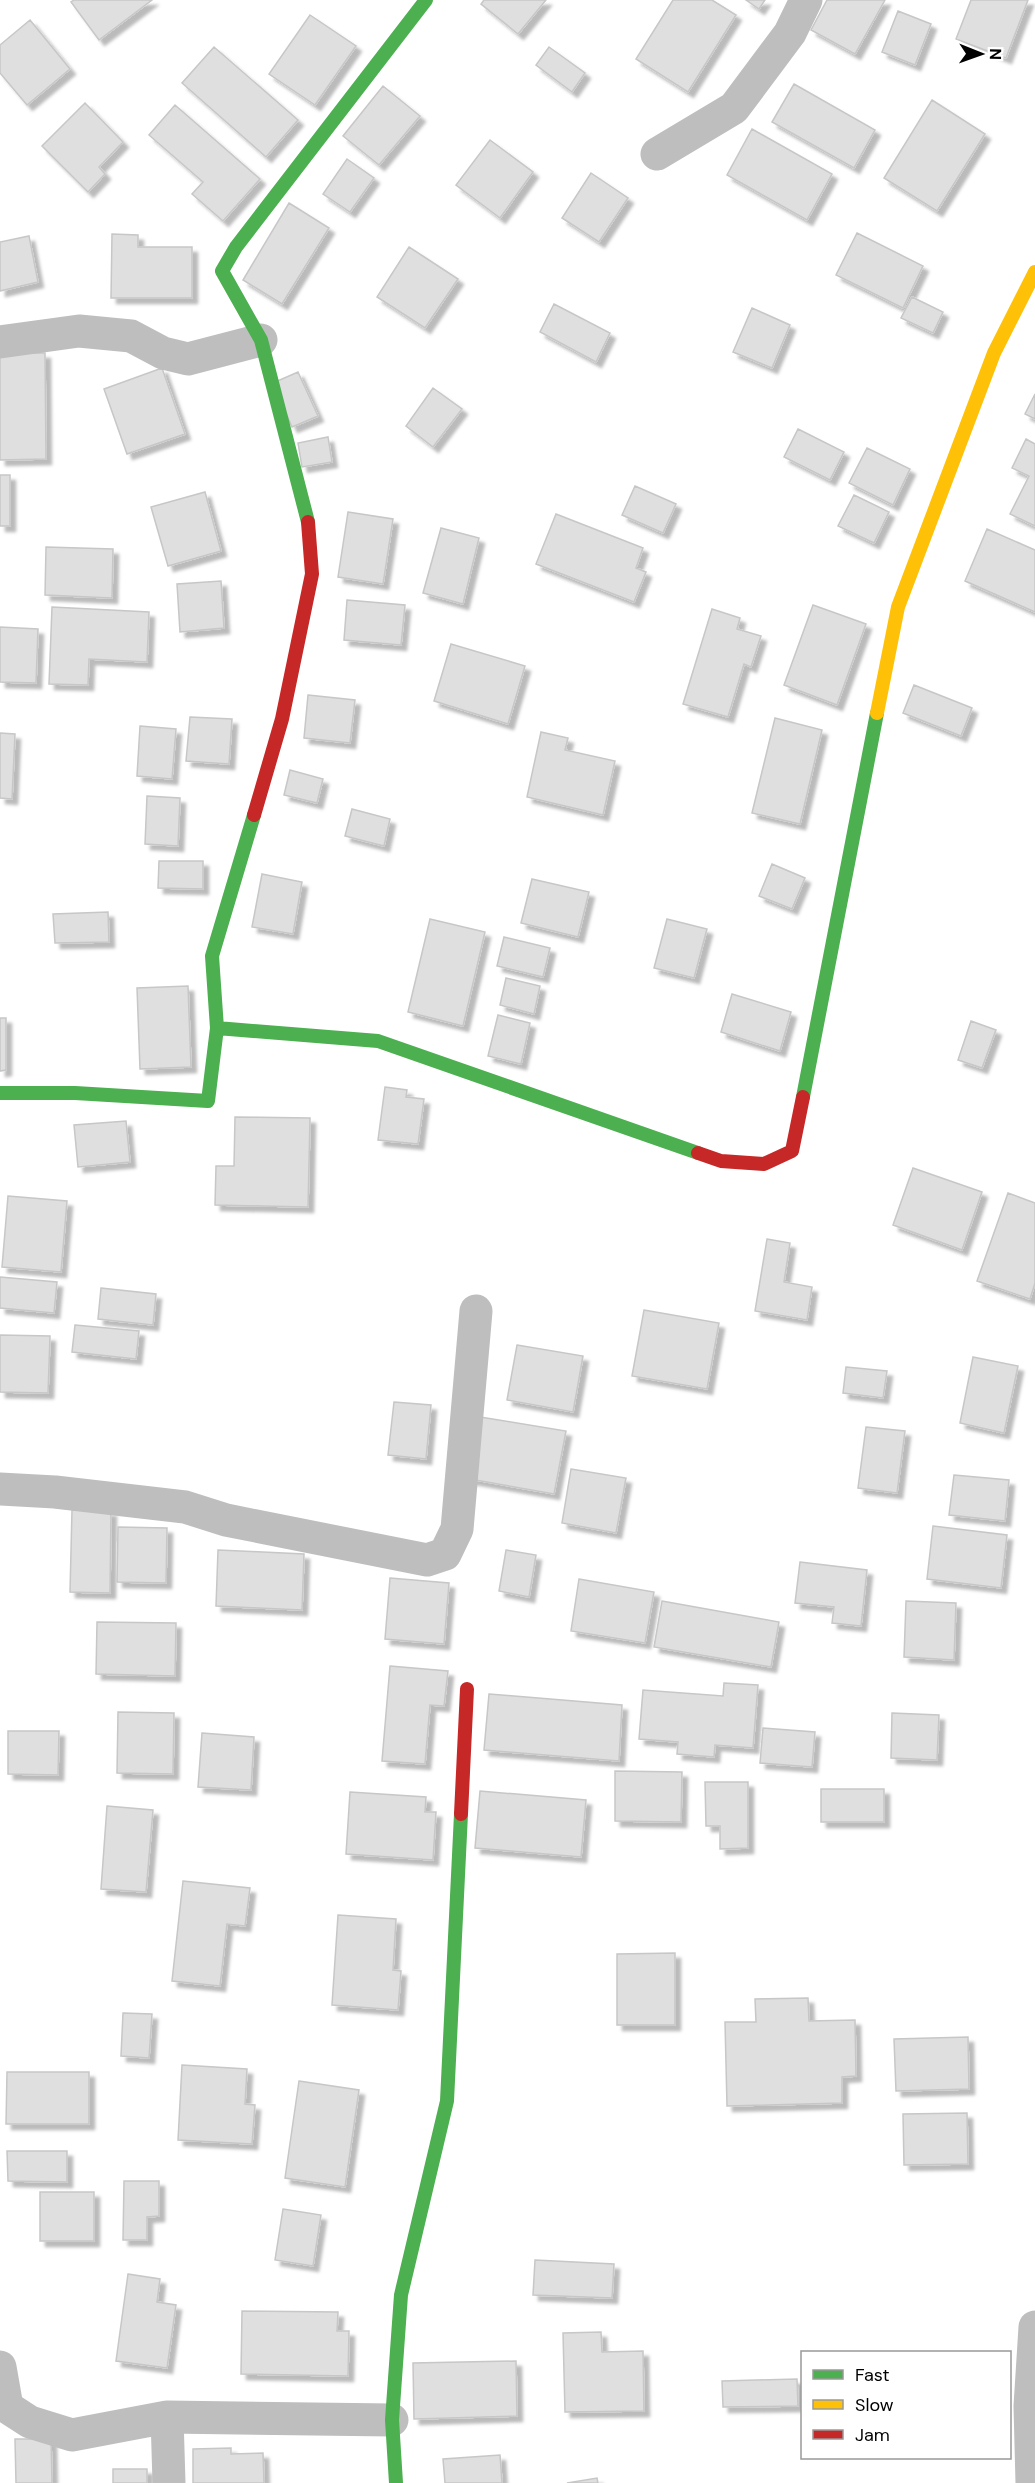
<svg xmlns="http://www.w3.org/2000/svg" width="1035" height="2483" viewBox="0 0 1035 2483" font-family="'DM Sans',sans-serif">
<defs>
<filter id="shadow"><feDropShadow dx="5.5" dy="5.5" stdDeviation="1.5" flood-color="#0004"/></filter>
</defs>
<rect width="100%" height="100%" fill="#fff"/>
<path fill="#dfdfdf" stroke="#c7c7c7" stroke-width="1.5" filter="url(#shadow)" d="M 74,0 L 152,0 L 99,40 L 71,2 Z
M 484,0 L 546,0 L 518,34 L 481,4 Z
M 673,0 L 712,0 L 736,15 L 688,92 L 636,59 Z
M 746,0 L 765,0 L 759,9 Z
M 827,0 L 885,0 L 855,54 L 811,30 Z
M 971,0 L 1028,0 L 1006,58 L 956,39 Z
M 898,11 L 931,24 L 915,65 L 882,52 Z
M 310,15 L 356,46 L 315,105 L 269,74 Z
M 30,20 L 70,69 L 27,105 L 0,73 L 0,45 Z
M 214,47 L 298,120 L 266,157 L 182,83 Z
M 549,47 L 585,73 L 572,92 L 536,65 Z
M 794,84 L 875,130 L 854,168 L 772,122 Z
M 383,86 L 420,116 L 379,165 L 343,136 Z
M 932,100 L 985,134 L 937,211 L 884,178 Z
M 85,103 L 123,142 L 99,167 L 105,174 L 88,192 L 42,146 Z
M 175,105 L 260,179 L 223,221 L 192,194 L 203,182 L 149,135 Z
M 752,129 L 832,174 L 807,220 L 727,175 Z
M 490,140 L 533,172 L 500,218 L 456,185 Z
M 347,159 L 374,178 L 350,212 L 323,194 Z
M 591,173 L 628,198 L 599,242 L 562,218 Z
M 289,203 L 329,228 L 282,304 L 243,280 Z
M 857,233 L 923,266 L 903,308 L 836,275 Z
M 112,234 L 138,235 L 138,247 L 192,247 L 192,298 L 111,298 Z
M 29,236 L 38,282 L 0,291 L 0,242 Z
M 409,247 L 458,279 L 425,328 L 377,297 Z
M 912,297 L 943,312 L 933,333 L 901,318 Z
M 554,304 L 610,333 L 596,362 L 540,332 Z
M 752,308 L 790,325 L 772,368 L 733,352 Z
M 0,353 L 45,353 L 46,459 L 0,460 Z
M 162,368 L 185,434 L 127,454 L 104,389 Z
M 298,372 L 318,416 L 292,427 L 273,383 Z
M 433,388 L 462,409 L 433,447 L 406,426 Z
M 1035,394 L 1035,419 L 1025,414 Z
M 798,429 L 844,452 L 830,480 L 784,457 Z
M 328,437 L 332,462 L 302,467 L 298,443 Z
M 1026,439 L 1035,444 L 1035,526 L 1010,514 L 1029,476 L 1012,468 Z
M 867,448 L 910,469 L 893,505 L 849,483 Z
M 0,475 L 10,475 L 10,526 L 0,526 Z
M 635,486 L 676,504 L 663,533 L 622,515 Z
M 205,492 L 221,551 L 168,566 L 151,507 Z
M 854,495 L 889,512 L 874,543 L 838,526 Z
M 348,512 L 393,519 L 383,584 L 338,577 Z
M 556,514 L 643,548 L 636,568 L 646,572 L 634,602 L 536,564 Z
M 441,528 L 479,538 L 463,604 L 423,593 Z
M 987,529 L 1035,550 L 1035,612 L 965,581 Z
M 46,547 L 113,549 L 112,598 L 45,595 Z
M 221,581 L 224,628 L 180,632 L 177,584 Z
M 347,600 L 405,605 L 401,645 L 344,640 Z
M 813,605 L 866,624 L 837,705 L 784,685 Z
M 52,607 L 149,612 L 147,662 L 89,659 L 88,685 L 49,684 Z
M 712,609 L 740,618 L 737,629 L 761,636 L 751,667 L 744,664 L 728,717 L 683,704 Z
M 0,627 L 38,629 L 36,683 L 0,682 Z
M 451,644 L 525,666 L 508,724 L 434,701 Z
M 914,685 L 972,708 L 961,736 L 903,713 Z
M 308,695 L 355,700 L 350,743 L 304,738 Z
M 190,717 L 232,719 L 229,764 L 186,761 Z
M 775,718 L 822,730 L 800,824 L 752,813 Z
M 140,726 L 176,729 L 172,779 L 137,776 Z
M 541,732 L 568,738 L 565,750 L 615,761 L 603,815 L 527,797 Z
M 0,733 L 15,734 L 12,799 L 0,798 Z
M 290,770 L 323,779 L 317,803 L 284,795 Z
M 147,796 L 180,798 L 178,846 L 145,844 Z
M 352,809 L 390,819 L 384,846 L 345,836 Z
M 159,861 L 203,861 L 203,889 L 158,888 Z
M 772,864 L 805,878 L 792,909 L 759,896 Z
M 262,874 L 302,882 L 293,934 L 252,927 Z
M 532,879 L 589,892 L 578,937 L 521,923 Z
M 108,912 L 109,942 L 55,943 L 53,914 Z
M 430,919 L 485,932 L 463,1026 L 408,1012 Z
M 667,919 L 707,929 L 694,978 L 654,968 Z
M 504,937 L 550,948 L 543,977 L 497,966 Z
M 506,978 L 540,986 L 534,1014 L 500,1005 Z
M 188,986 L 191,1067 L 140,1069 L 137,988 Z
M 732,994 L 791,1012 L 780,1051 L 721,1032 Z
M 498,1015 L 530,1023 L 521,1064 L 488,1056 Z
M 0,1018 L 6,1018 L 6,1070 L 0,1071 Z
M 971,1021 L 996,1030 L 982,1068 L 958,1060 Z
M 385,1087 L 407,1090 L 406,1097 L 424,1099 L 418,1144 L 378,1140 Z
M 235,1117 L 310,1118 L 308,1207 L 215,1205 L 216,1166 L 234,1166 Z
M 126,1121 L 130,1162 L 78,1167 L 74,1125 Z
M 913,1168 L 982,1192 L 962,1250 L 893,1225 Z
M 1008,1193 L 1035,1203 L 1035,1283 L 1030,1299 L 977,1281 Z
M 8,1196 L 67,1201 L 61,1272 L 2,1267 Z
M 767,1239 L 790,1243 L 784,1282 L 812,1287 L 807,1320 L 755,1311 Z
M 0,1277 L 57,1282 L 54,1313 L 0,1308 Z
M 101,1288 L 156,1294 L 153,1325 L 98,1319 Z
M 644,1310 L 719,1323 L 707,1389 L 632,1376 Z
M 75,1325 L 139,1331 L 136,1359 L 72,1352 Z
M 0,1335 L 50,1336 L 48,1393 L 0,1392 Z
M 517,1345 L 583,1356 L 573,1412 L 507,1400 Z
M 973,1357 L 1018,1366 L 1004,1433 L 960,1423 Z
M 846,1367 L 887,1371 L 883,1398 L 843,1393 Z
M 394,1402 L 431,1405 L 426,1459 L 388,1455 Z
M 474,1416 L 566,1431 L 554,1494 L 464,1478 Z
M 866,1427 L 905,1431 L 897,1493 L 858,1488 Z
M 571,1469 L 626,1478 L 616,1533 L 562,1523 Z
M 954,1475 L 1009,1480 L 1005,1521 L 949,1515 Z
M 72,1510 L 111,1511 L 110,1593 L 70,1592 Z
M 933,1526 L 1007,1535 L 1001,1588 L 927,1579 Z
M 118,1527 L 167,1528 L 166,1583 L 117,1582 Z
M 218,1550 L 304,1554 L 302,1610 L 216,1606 Z
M 506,1550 L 536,1555 L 529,1597 L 499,1591 Z
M 800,1562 L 867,1570 L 861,1626 L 832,1623 L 834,1607 L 795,1603 Z
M 390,1578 L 449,1583 L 444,1644 L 385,1639 Z
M 579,1579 L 654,1592 L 645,1643 L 571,1631 Z
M 662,1601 L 779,1622 L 771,1667 L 654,1647 Z
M 906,1601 L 956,1603 L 954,1660 L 904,1657 Z
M 97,1622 L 176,1623 L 175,1676 L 96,1674 Z
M 390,1666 L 448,1671 L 444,1706 L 430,1705 L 425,1764 L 382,1761 Z
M 724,1683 L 758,1685 L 753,1748 L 715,1745 L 714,1757 L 677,1754 L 678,1742 L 639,1739 L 643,1690 L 723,1696 Z
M 489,1694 L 622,1705 L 619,1761 L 484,1750 Z
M 118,1712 L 174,1713 L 173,1774 L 117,1773 Z
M 892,1713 L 939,1715 L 937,1760 L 891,1758 Z
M 763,1728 L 815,1732 L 812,1767 L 760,1763 Z
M 8,1731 L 59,1731 L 58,1775 L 8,1774 Z
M 202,1733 L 254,1737 L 251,1790 L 198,1787 Z
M 615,1771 L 682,1772 L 681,1822 L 615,1821 Z
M 705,1782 L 748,1782 L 748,1848 L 720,1849 L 720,1826 L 706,1826 Z
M 821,1789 L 884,1789 L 884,1822 L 821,1822 Z
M 480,1791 L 586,1800 L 581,1857 L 475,1848 Z
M 350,1792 L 426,1797 L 425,1812 L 436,1812 L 433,1860 L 346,1854 Z
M 107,1806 L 153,1810 L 146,1892 L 101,1889 Z
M 183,1881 L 250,1888 L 245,1926 L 227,1924 L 220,1986 L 172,1981 Z
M 338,1915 L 396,1919 L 393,1970 L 401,1971 L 398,2010 L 332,2005 Z
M 675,1953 L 675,2025 L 617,2025 L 617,1954 Z
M 808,1998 L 809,2021 L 855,2020 L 856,2076 L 842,2077 L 842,2103 L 727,2106 L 725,2022 L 756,2022 L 755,1999 Z
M 123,2013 L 152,2014 L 149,2058 L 121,2056 Z
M 968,2037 L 969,2089 L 896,2091 L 894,2039 Z
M 182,2065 L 247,2069 L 245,2104 L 255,2105 L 252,2144 L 178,2140 Z
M 7,2072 L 89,2072 L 89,2124 L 6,2124 Z
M 299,2081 L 359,2090 L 345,2187 L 285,2178 Z
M 967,2113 L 968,2164 L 904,2165 L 903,2114 Z
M 7,2151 L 67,2151 L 67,2182 L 8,2181 Z
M 124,2181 L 159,2181 L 159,2216 L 147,2217 L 147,2240 L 123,2240 Z
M 40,2192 L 94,2192 L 94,2241 L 40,2241 Z
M 283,2209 L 321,2215 L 313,2266 L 275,2260 Z
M 535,2260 L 614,2264 L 612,2298 L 533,2295 Z
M 128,2274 L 160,2279 L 157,2302 L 176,2305 L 167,2368 L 116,2361 Z
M 242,2311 L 338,2312 L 337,2331 L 349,2331 L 348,2376 L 241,2374 Z
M 601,2332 L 602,2352 L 643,2351 L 644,2411 L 565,2412 L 563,2333 Z
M 516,2361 L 517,2416 L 414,2419 L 413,2363 Z
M 797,2379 L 798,2406 L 723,2407 L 722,2381 Z
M 15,2439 L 51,2439 L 52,2483 L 16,2483 Z
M 231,2448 L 231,2454 L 263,2453 L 264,2483 L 193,2483 L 193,2449 Z
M 500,2455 L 502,2483 L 445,2483 L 443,2459 Z
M 113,2469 L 147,2469 L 147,2483 L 113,2483 Z
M 597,2478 L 598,2483 L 567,2483 Z"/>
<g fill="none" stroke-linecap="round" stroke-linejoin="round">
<path stroke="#bebebe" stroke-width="33" d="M 657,154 L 734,108 L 790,33 L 806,0
M 0,342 L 79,331 L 131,336 L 163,353 L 188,359 L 261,340
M 0,1489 L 55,1492 L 185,1507 L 226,1520 L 427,1560 L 445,1554 L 457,1529 L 476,1311
M 0,2367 L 7,2407 L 30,2422 L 72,2435 L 167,2417 L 392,2420
M 167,2417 L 169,2483
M 1032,2483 L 1030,2406 L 1035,2327"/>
<path stroke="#4caf50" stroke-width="14" d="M 308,522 L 261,340 L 222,271 L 236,247 L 426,0
M 217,1028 L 378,1041 L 698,1153
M 0,1093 L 75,1093 L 208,1101 L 217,1028 L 212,956 L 254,815
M 803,1097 L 877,713
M 396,2483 L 392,2420 L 401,2295 L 447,2101 L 461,1814"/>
<path stroke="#ffc107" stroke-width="14" d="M 877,713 L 898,607 L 994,353 L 1035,272"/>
<path stroke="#c62828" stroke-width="14" d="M 254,815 L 282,719 L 312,574 L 308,522
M 698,1153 L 721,1161 L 764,1164 L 792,1151 L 803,1097
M 461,1814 L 467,1689"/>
</g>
<rect x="801" y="2351" width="210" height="108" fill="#ffffff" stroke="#999999" stroke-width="1.5"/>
<rect x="813" y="2370" width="30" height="9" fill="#4caf50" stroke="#999999" stroke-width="1.5"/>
<text x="855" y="2381" font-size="18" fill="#000000">Fast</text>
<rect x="813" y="2400" width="30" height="9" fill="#ffc107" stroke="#999999" stroke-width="1.5"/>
<text x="855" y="2411" font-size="18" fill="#000000">Slow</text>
<rect x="813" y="2430" width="30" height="9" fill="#c62828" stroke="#999999" stroke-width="1.5"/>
<text x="855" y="2441" font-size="18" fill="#000000">Jam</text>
<g transform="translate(981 54) rotate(91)" stroke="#ffffff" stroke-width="4.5" paint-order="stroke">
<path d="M0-4.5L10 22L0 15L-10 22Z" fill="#000000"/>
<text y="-9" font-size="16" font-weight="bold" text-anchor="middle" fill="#000000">N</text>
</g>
</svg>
